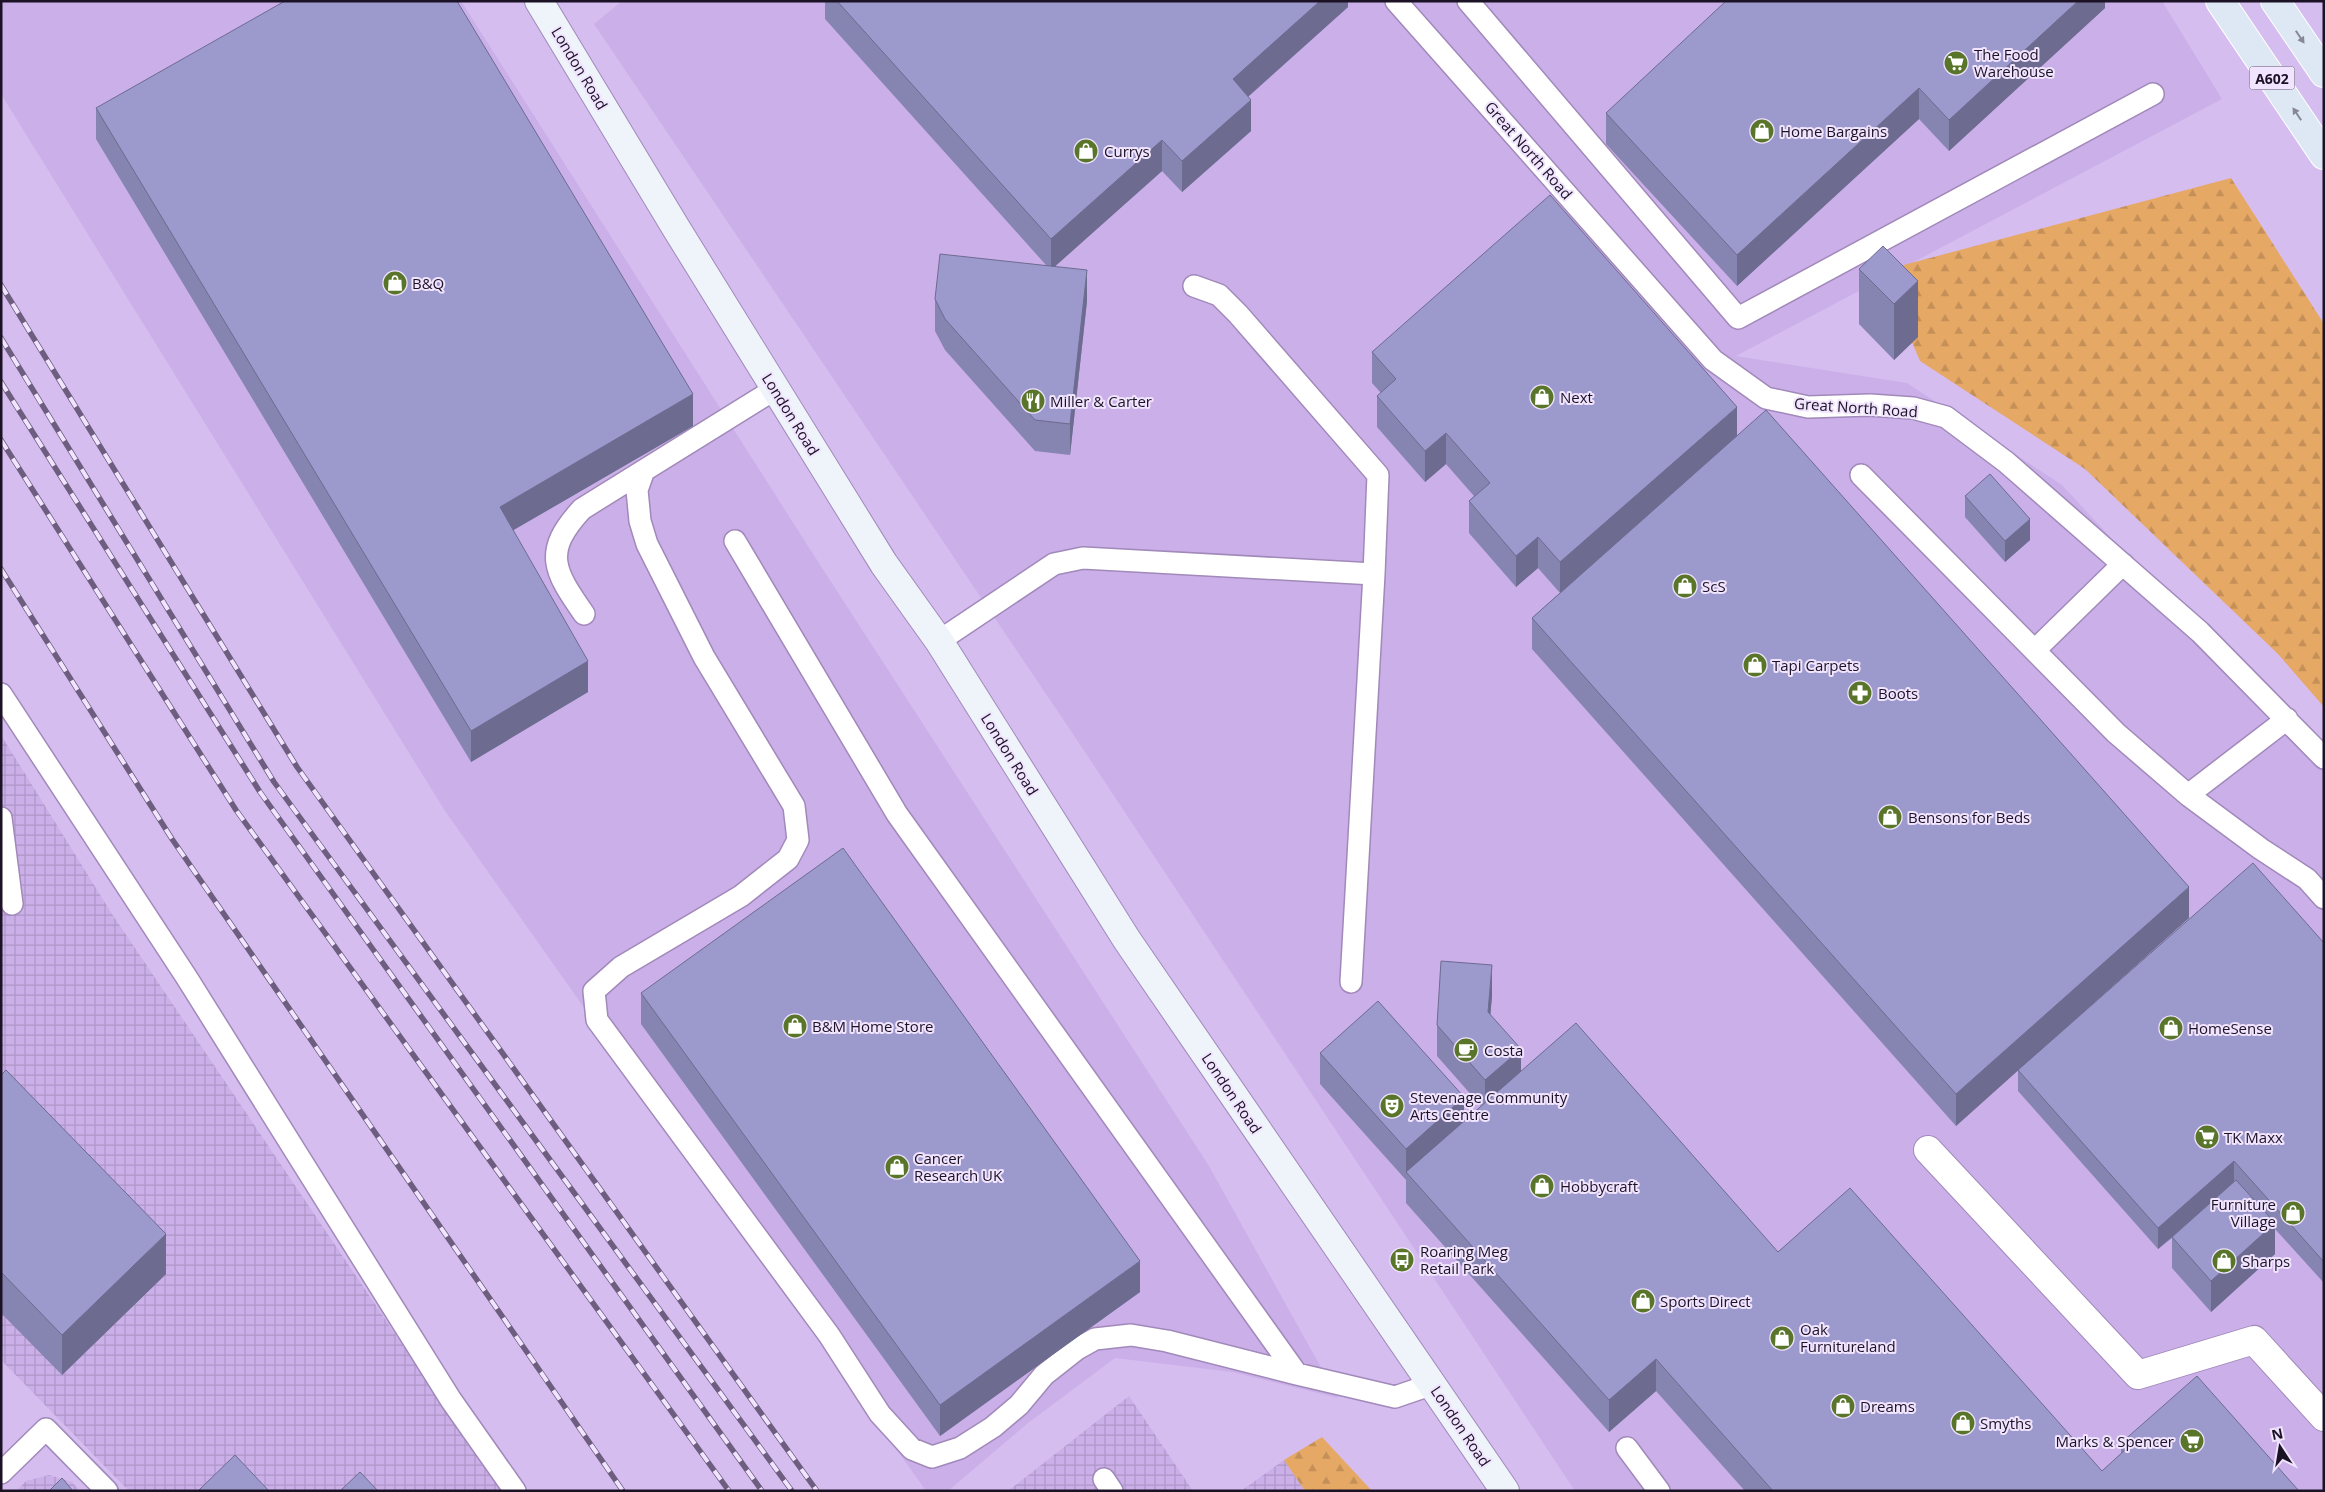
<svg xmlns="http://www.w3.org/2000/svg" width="2325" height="1492" viewBox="0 0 2325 1492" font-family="'Open Sans',sans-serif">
<defs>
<pattern id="industrial-grid" width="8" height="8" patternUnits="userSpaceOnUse" patternTransform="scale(1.25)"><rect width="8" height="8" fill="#cbafe8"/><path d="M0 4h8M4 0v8" fill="none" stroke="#ae96c7"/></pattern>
<pattern id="forest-firs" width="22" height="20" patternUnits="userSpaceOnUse" patternTransform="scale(1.25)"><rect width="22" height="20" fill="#e6a865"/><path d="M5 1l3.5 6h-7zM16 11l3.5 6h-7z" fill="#c59058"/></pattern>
</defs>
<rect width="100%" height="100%" fill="#d6bdf0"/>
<path fill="#cbafe8" d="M 1,1 L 461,1 L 815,557 L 1209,1166 L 1338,1398 L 1232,1372 L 1115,1358 L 1028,1423 L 948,1491 L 926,1491 L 445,811 L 1,94 Z
M 622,1 L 2162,1 L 2222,99 L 1736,356 L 1907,383 L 2062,485 L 2324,768 L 2324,1491 L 1575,1491 L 1073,734 L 594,24 Z"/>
<path fill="url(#industrial-grid)" d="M 1,735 L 112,914 L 501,1491 L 129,1491 L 1,1360 Z
M 1129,1396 L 1193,1491 L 1008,1491 Z
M 1284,1460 L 1305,1491 L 1241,1491 Z
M 49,1475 L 72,1482 L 80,1491 L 16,1491 L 26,1481 Z"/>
<path fill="url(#forest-firs)" d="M 2231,178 L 2324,324 L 2324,707 L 2278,654 L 2085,469 L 1920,361 L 1881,271 Z
M 1322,1437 L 1372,1491 L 1305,1491 L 1284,1460 Z"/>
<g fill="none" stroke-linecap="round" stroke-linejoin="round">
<defs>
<path id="service" d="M 1396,1 L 1713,360 L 1766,398 L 1808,407 L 1870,405 L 1913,408 L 1946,417 L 2006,462 L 2200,632 L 2324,758
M 1468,1 L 1738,318 L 2153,94
M 643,473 L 637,490 L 640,521 L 647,544 L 704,657 L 794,806 L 798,840 L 788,859 L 741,896 L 621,967 L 594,991 L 597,1020 L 829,1335 L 880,1414 L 912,1449 L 932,1457 L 960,1448 L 993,1427 L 1019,1405 L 1044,1375 L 1077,1349 L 1095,1339 L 1131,1335 L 1167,1341 L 1297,1374
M 1861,475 L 2116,733 L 2188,795 L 2261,849 L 2307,879 L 2324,898
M 735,541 L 897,814 L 1297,1374 L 1395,1397 L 1433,1384
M 584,614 C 554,571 542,552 582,509 L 775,389
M 939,641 L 1054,564 L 1083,558 L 1374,574 L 1378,475 L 1238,314 L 1219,295 L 1194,286
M 2035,650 L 2123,564
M 1,694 L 187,978 L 451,1400 L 515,1491
M 2188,795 L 2287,719
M 1,818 L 12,904
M 1351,982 L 1374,574
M 1627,1448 L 1659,1491
M 1,1473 L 46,1429 L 107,1491
M 1104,1479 L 1112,1491"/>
<path id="pedestrian" d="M 1928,1150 L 2138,1375 L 2254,1340 L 2324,1417"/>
<path id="secondary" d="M 539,1 L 676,228 L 884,564 L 939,641 L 1127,940 L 1505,1491"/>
<path id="primary" d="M 2220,1 L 2324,155
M 2275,1 L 2324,73"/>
</defs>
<use href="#service" stroke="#a189ba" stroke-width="24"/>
<use href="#pedestrian" stroke="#a189ba" stroke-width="30"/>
<use href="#secondary" stroke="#a189ba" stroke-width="30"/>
<use href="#primary" stroke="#fff" stroke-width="30"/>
<use href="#service" stroke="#fff" stroke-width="21"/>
<use href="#pedestrian" stroke="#fff" stroke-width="28"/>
<use href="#secondary" stroke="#eef4f9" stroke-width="28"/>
<use href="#primary" stroke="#dde8f4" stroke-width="28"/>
<defs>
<path id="rail" d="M 1,285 L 297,767 L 817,1491
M 1,338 L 274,782 L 792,1491
M 1,382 L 260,792 L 762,1491
M 1,440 L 236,810 L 729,1491
M 1,569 L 172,839 L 623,1491"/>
</defs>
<use href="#rail" stroke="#6d5d7e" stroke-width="5.5"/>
<use href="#rail" stroke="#f0e4fe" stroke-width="4" stroke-dasharray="11" stroke-linecap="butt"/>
</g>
<path fill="#8684b0" d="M 825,1 L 1348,1 L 1348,7 L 1248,97 L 1251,131 L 1182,192 L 1162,171 L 1055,266 L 1087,301 L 1070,455 L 1035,451 L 945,350 L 935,331 L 935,299 L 1046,265 L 825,19 Z
M 2105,1 L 2105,8 L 1949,151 L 1919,119 L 1737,286 L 1606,144 L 1606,113 Z
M 96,108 L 693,426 L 513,530 L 588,692 L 471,762 L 96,139 Z
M 1859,269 L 1918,281 L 1918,337 L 1894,360 L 1859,324 Z
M 1372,352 L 1737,436 L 2189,918 L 2060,1033 L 2324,943 L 2324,1283 L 2275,1229 L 2275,1254 L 2211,1312 L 2172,1268 L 2172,1238 L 2158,1249 L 2018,1091 L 2018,1070 L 1956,1126 L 1532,649 L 1532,618 L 1560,593 L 1538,568 L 1516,587 L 1469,533 L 1469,501 L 1474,496 L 1446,464 L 1425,482 L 1377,427 L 1377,396 L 1381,393 L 1372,383 Z
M 1965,496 L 2030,540 L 2005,562 L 1965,517 Z
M 641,993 L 1140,1292 L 940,1436 L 641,1024 Z
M 1492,996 L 1490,1015 L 1521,1071 L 1778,1252 L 2102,1471 L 2121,1454 L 2121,1443 L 2299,1491 L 1745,1491 L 1656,1391 L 1609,1432 L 1406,1203 L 1406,1180 L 1320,1084 L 1320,1053 L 1464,1121 L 1481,1106 L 1437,1056 L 1437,1025 Z
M 1,1075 L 166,1274 L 62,1375 L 1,1313 Z"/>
<path fill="#6d6b90" d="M 1320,1 L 1348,1 L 1348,7 L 1233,110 L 1233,79 Z
M 2078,1 L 2105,1 L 2105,8 L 1949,151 L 1949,120 Z
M 1919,88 L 1919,119 L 1737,286 L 1737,255 Z
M 1251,100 L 1251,131 L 1182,192 L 1182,161 Z
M 1162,140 L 1162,171 L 1051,270 L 1051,239 Z
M 1087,270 L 1087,301 L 1070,455 L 1070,424 Z
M 1918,281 L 1918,337 L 1894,360 L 1894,304 Z
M 693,394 L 693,426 L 500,538 L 500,507 Z
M 1737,407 L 1737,439 L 1560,594 L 1560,562 Z
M 1446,433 L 1446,464 L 1425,482 L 1425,451 Z
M 2030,519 L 2030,540 L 2005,562 L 2005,541 Z
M 1538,537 L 1538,568 L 1516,587 L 1516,556 Z
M 588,661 L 588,692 L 471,762 L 471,731 Z
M 2189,887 L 2189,918 L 1956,1126 L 1956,1094 Z
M 1492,965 L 1492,996 L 1488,1044 L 1488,1012 Z
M 1521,1049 L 1521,1080 L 1485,1111 L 1485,1080 Z
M 1464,1097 L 1464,1128 L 1406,1172 L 1406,1180 L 1406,1149 Z
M 2234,1161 L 2234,1182 L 2158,1249 L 2158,1228 Z
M 2275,1223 L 2275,1254 L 2211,1312 L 2211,1281 Z
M 166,1234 L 166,1274 L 62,1375 L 62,1335 Z
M 1140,1261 L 1140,1292 L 940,1436 L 940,1405 Z
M 1656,1359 L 1656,1391 L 1609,1432 L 1609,1400 Z"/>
<path fill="#9c99cd" stroke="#6d6b90" d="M 285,1 L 457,1 L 693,394 L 500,507 L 588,661 L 471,731 L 96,108 Z
M 837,1 L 1320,1 L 1233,79 L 1251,100 L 1182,161 L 1162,140 L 1051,239 Z
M 1726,1 L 2078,1 L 1949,120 L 1919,88 L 1737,255 L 1606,113 Z
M 1550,195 L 1737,407 L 1560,562 L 1538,537 L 1516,556 L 1469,501 L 1490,483 L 1446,433 L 1425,451 L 1377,396 L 1396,379 L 1372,352 Z
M 1883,246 L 1918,281 L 1894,304 L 1859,269 Z
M 940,254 L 1087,270 L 1070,424 L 1035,420 L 945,319 L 935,299 Z
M 1766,410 L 2189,887 L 1956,1094 L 1532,618 Z
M 1990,474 L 2030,519 L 2005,541 L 1965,496 Z
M 843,848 L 1140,1261 L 940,1405 L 641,993 Z
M 2253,863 L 2324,943 L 2324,1262 L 2234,1161 L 2158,1228 L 2018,1070 Z
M 1441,961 L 1492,965 L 1488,1012 L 1521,1049 L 1485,1080 L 1437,1025 Z
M 1378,1001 L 1464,1097 L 1406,1149 L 1320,1053 Z
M 1576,1023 L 1778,1252 L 1850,1188 L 2102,1471 L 2126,1449 L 2121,1443 L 2197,1376 L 2299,1491 L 1773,1491 L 1656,1359 L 1609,1400 L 1406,1172 Z
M 6,1070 L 166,1234 L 62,1335 L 1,1272 L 1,1075 Z
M 2236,1180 L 2275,1223 L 2211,1281 L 2172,1237 Z
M 235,1455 L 269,1491 L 198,1491 Z
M 360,1472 L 378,1491 L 340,1491 Z
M 62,1478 L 73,1491 L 49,1491 Z"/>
<defs><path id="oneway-solid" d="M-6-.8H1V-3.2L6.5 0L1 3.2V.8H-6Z" transform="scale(1.25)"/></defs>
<g fill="#868897">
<use href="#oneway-solid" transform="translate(2300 37) rotate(56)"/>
<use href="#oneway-solid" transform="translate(2297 114) rotate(-124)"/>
</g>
<defs>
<symbol id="supermarket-disc" viewBox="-11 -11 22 22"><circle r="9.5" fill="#597529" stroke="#f0e4fe"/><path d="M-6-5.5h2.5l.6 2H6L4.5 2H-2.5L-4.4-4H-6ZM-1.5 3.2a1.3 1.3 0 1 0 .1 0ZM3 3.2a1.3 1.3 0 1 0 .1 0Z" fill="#fff"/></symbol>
<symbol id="shop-disc" viewBox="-11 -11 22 22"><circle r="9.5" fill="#597529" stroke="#f0e4fe"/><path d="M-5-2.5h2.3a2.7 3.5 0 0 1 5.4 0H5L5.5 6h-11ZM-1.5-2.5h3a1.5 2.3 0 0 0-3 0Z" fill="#fff"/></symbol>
<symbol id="restaurant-disc" viewBox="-11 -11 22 22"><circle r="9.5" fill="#597529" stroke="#f0e4fe"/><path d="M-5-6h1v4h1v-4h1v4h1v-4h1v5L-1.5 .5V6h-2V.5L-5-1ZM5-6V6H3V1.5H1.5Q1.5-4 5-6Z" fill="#fff"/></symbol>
<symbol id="pharmacy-disc" viewBox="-11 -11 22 22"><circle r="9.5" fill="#597529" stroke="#f0e4fe"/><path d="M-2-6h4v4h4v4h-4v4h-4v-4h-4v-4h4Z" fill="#fff"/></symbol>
<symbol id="cafe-disc" viewBox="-11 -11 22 22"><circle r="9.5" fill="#597529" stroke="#f0e4fe"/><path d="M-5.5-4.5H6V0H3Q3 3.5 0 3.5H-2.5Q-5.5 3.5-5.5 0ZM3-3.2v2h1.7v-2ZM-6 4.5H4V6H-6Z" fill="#fff"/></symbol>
<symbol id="theatre-disc" viewBox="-11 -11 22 22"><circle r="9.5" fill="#597529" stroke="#f0e4fe"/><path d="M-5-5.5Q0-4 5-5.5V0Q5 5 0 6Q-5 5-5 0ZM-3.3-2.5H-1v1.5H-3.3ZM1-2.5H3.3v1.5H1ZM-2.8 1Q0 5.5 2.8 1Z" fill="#fff"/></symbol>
<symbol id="bus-disc" viewBox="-11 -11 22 22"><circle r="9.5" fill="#597529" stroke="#f0e4fe"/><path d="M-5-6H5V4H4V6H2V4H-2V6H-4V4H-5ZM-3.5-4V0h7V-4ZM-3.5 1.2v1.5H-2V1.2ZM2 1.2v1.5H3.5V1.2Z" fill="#fff"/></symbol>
</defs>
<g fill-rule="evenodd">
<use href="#supermarket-disc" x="1942" y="49" width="28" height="28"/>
<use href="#shop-disc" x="1748" y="117" width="28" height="28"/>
<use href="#shop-disc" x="1072" y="137" width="28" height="28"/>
<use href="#shop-disc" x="381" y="269" width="28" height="28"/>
<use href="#shop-disc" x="1528" y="383" width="28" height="28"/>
<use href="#restaurant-disc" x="1019" y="387" width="28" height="28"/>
<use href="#shop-disc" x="1671" y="572" width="28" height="28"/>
<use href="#shop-disc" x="1741" y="651" width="28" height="28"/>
<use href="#pharmacy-disc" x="1846" y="679" width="28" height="28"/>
<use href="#shop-disc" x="1876" y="803" width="28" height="28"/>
<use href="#shop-disc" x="781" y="1012" width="28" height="28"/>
<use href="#shop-disc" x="2157" y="1014" width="28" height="28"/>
<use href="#cafe-disc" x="1452" y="1036" width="28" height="28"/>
<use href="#theatre-disc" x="1378" y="1092" width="28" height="28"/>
<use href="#supermarket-disc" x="2193" y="1123" width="28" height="28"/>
<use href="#shop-disc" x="883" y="1153" width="28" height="28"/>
<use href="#shop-disc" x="1528" y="1172" width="28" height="28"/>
<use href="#shop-disc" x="2279" y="1199" width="28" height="28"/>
<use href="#bus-disc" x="1388" y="1246" width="28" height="28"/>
<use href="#shop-disc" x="2210" y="1247" width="28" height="28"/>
<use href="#shop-disc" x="1629" y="1287" width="28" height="28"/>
<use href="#shop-disc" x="1768" y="1324" width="28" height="28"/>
<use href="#shop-disc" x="1829" y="1392" width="28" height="28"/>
<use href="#shop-disc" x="1949" y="1409" width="28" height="28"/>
<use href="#supermarket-disc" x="2178" y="1427" width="28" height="28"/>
</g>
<g text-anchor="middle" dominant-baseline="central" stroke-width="4" stroke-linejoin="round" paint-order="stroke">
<rect fill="#f0e4fe" stroke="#5c5166" stroke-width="1" x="2249.5" y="66.5" width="45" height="23" rx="4"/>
<g font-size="14" font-weight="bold" fill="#1c1225">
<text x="2272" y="78">A602</text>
</g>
<g font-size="15" fill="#1c1225" stroke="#f0e4fe" text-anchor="start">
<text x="1974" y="54">The Food<tspan x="1974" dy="17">Warehouse</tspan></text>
<text x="1780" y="131">Home Bargains</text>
<text x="1104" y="151">Currys</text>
<text x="412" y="283">B&amp;Q</text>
<text x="1560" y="397">Next</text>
<text x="1050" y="401">Miller &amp; Carter</text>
<text x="1702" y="586">ScS</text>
<text x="1772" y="665">Tapi Carpets</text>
<text x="1878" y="693">Boots</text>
<text x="1908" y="817">Bensons for Beds</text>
<text x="812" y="1026">B&amp;M Home Store</text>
<text x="2188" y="1028">HomeSense</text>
<text x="1484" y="1050">Costa</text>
<text x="1410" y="1097">Stevenage Community<tspan x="1410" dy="17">Arts Centre</tspan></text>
<text x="2224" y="1137">TK Maxx</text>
<text x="914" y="1158">Cancer<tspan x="914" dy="17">Research UK</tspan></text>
<text x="1560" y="1186">Hobbycraft</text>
<text x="2276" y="1204" text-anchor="end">Furniture<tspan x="2276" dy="17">Village</tspan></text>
<text x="1420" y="1251">Roaring Meg<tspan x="1420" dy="17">Retail Park</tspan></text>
<text x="2242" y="1261">Sharps</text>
<text x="1660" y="1301">Sports Direct</text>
<text x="1800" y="1329">Oak<tspan x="1800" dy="17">Furnitureland</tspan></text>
<text x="1860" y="1406">Dreams</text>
<text x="1980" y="1423">Smyths</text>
<text x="2174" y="1441" text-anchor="end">Marks &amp; Spencer</text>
</g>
<g font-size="15" fill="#1c1225" stroke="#f0e4fe">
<text transform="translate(580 68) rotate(59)">London Road</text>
<text transform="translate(1529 150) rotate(49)">Great North Road</text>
<text transform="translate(1856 407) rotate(4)">Great North Road</text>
<text transform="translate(791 414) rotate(58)">London Road</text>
<text transform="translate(1010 754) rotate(58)">London Road</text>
<text transform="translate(1232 1093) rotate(56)">London Road</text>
<text transform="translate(1461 1426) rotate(56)">London Road</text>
</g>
</g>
<rect width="2325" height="1492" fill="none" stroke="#1c1225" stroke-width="5"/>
<g transform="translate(2280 1447) rotate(348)" stroke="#f0e4fe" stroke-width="4" paint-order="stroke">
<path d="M0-4L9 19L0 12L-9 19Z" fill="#1c1225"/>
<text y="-8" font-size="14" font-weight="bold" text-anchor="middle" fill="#1c1225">N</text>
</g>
</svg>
